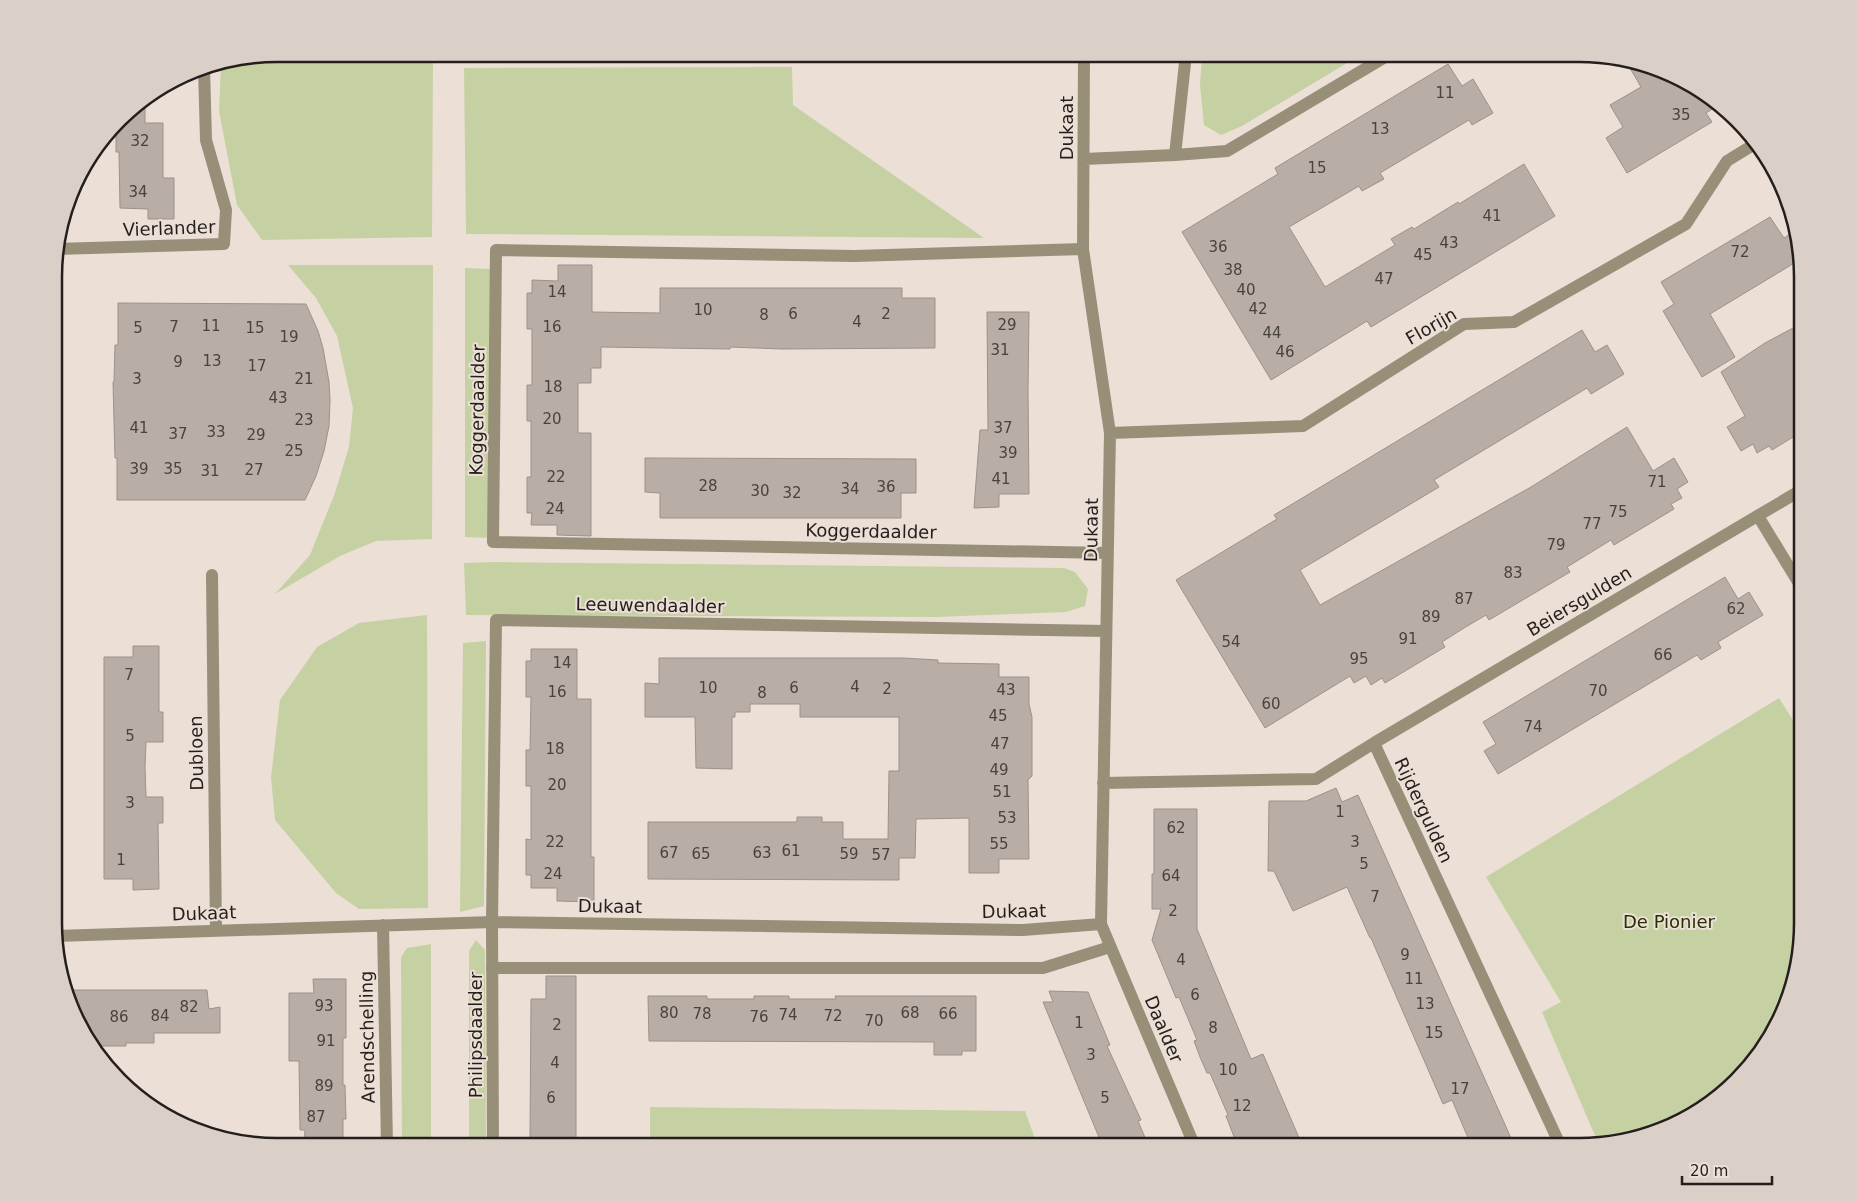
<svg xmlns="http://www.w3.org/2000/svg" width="1857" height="1201" viewBox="0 0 1857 1201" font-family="'DejaVu Sans',sans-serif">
<rect width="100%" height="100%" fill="#ebdfd6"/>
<path fill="#c6d1a3" d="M 278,54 L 433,54 L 432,237 L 262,240 L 237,205 L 219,111 L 221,65 Z
M 1202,54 L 1362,54 L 1242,126 L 1221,135 L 1204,125 L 1200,85 Z
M 792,67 L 793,105 L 984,238 L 466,234 L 464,68 Z
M 288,265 L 433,265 L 432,539 L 376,541 L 340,556 L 275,594 L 310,555 L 335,493 L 349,447 L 353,408 L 337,336 L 316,298 Z
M 465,268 L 490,269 L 490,538 L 465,537 Z
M 493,562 L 1064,568 L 1075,572 L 1088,589 L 1085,606 L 1066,612 L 937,617 L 466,615 L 464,563 Z
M 427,615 L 428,908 L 359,909 L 336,893 L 275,820 L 271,777 L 280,700 L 317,647 L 359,623 Z
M 486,641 L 484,906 L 460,912 L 463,643 Z
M 1779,698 L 1803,736 L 1803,938 L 1791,995 L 1766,1047 L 1692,1117 L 1599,1145 L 1542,1012 L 1561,1002 L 1486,877 Z
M 476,940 L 485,950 L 486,1147 L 469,1147 L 469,951 Z
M 431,944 L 431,1147 L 402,1147 L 401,957 L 407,948 Z
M 650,1107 L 1025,1111 L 1038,1147 L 650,1147 Z"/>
<path fill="#b9aea5" stroke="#9d928a" d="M 1626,61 L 1651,66 L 1703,91 L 1717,106 L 1706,113 L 1712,122 L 1627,173 L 1606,138 L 1623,127 L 1610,105 L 1641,87 Z
M 1448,64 L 1462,86 L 1473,79 L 1493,113 L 1472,125 L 1469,120 L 1380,173 L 1384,179 L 1362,191 L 1359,186 L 1289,227 L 1325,287 L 1395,245 L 1391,239 L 1412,227 L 1414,229 L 1458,202 L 1459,204 L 1524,164 L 1555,216 L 1371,327 L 1367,321 L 1271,380 L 1182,232 L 1278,174 L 1275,168 Z
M 145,100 L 145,123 L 163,123 L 163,178 L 174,178 L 174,219 L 148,219 L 148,209 L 120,208 L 119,152 L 116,152 L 116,128 L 130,110 Z
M 1770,217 L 1784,238 L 1793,232 L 1801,259 L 1710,314 L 1735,357 L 1702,377 L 1663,311 L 1674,304 L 1661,282 Z
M 558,265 L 592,265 L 592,312 L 660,313 L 660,288 L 902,288 L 902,298 L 935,298 L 935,348 L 781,349 L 730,347 L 730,349 L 601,347 L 601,368 L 591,368 L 591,383 L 578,383 L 578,433 L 591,433 L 591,536 L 557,535 L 557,525 L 531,525 L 532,513 L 527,513 L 527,477 L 531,477 L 531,421 L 527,421 L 527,385 L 532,385 L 532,329 L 527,329 L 527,293 L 532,293 L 532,280 L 558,281 Z
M 118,303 L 306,304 L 318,331 L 323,348 L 329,382 L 330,400 L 329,426 L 324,451 L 316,476 L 305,500 L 117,500 L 117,458 L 115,458 L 113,382 L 114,382 L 115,345 L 118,345 Z
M 987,312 L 1029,312 L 1028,390 L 1029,494 L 999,494 L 999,507 L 974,508 L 980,430 L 988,430 Z
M 1793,328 L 1803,346 L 1803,431 L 1772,450 L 1769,446 L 1757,453 L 1753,444 L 1741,451 L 1727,427 L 1745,416 L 1721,372 L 1765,343 Z
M 1582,330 L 1595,352 L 1607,345 L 1624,374 L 1591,394 L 1587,388 L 1434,480 L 1439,487 L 1300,570 L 1320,605 L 1531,487 L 1627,427 L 1653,471 L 1674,458 L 1688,482 L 1677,489 L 1682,498 L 1671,504 L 1674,509 L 1614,545 L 1611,540 L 1567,567 L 1570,572 L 1489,620 L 1486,615 L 1464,628 L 1442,642 L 1445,647 L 1385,683 L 1382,678 L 1371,685 L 1366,676 L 1354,683 L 1350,676 L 1265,728 L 1176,580 L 1277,519 L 1274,515 Z
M 645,458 L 916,459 L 916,493 L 901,493 L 901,518 L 660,518 L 660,493 L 645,492 Z
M 1725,577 L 1738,599 L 1749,592 L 1763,615 L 1718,642 L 1721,648 L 1701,660 L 1697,655 L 1498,774 L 1484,751 L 1496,744 L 1483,722 Z
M 133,646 L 159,646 L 159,712 L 163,712 L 163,742 L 146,742 L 145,767 L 146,797 L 163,797 L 163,823 L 158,823 L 159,889 L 133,890 L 133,879 L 104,879 L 104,657 L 133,657 Z
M 531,649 L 577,649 L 577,699 L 591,699 L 591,857 L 594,857 L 594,902 L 557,901 L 557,888 L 531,888 L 531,875 L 526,875 L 526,839 L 531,840 L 531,786 L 526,786 L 526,750 L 530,750 L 531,697 L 526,697 L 526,661 L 531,661 Z
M 659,658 L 903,658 L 938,660 L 938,663 L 999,664 L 999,677 L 1029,677 L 1029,704 L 1032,717 L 1032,776 L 1028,780 L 1029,859 L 999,859 L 999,873 L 969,873 L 969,818 L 916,819 L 915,858 L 899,858 L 899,880 L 648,879 L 648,822 L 797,822 L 797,817 L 822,817 L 822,822 L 843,822 L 843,839 L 888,839 L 889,771 L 899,771 L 899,717 L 800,717 L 800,704 L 750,704 L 750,712 L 735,712 L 735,717 L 732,717 L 732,769 L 696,768 L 695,717 L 645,717 L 645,683 L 659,684 Z
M 1336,788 L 1342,802 L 1358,795 L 1515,1147 L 1472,1147 L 1452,1100 L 1443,1104 L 1371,938 L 1370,938 L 1347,887 L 1293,911 L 1274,871 L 1268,871 L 1269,801 L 1306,801 Z
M 1154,809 L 1197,809 L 1197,929 L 1251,1059 L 1263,1054 L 1303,1147 L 1238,1147 L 1226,1116 L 1228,1115 L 1210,1073 L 1207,1073 L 1200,1057 L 1194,1041 L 1197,1040 L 1179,997 L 1176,998 L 1152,940 L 1161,909 L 1152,909 L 1152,874 L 1154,874 Z
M 546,976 L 576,976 L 576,1147 L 534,1147 L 534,1138 L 530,1139 L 531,999 L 546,999 Z
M 313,979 L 346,979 L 346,1038 L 343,1038 L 343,1085 L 345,1085 L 346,1119 L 343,1119 L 343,1147 L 304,1147 L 305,1130 L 300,1130 L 299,1061 L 289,1061 L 289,993 L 314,993 Z
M 68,990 L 207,990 L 209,1009 L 220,1007 L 220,1033 L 154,1033 L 154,1043 L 126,1043 L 126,1046 L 94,1046 L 84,1036 Z
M 1049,991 L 1088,992 L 1110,1045 L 1107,1046 L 1141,1120 L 1138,1121 L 1149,1147 L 1103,1147 L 1043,1002 L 1053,1002 Z
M 648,996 L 707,996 L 707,999 L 754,999 L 754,996 L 789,996 L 789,999 L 836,999 L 835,996 L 976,996 L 976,1051 L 962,1051 L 962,1055 L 934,1055 L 934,1042 L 649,1041 Z"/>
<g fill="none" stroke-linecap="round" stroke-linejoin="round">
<path stroke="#978f78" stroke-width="12" d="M 1758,516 L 1803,590"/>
<path stroke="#978f78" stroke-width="12" d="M 492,968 L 1043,968 L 1110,947"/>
<path stroke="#978f78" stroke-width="12" d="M 494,54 L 569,54
M 1175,155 L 1186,54
M 1084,159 L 1175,155 L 1227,151 L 1390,54
M 56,249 L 224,244 L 226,210 L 206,140 L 204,68
M 1083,249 L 855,256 L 496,250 L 493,542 L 1108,553
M 1110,433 L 1303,426 L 1464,324 L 1514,322 L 1686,224 L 1727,161 L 1753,145
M 212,575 L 216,931
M 1374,743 L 1803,489
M 1103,783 L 1316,779 L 1374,743 L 1561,1147
M 1101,924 L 1195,1147
M 383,925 L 387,1147
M 56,936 L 492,922 L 1023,930 L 1101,924 L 1110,433 L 1083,249 L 1084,54
M 493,1147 L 492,922 L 496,620 L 1106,631"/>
</g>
<g text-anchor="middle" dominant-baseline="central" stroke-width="4" stroke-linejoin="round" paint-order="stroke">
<g font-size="15" fill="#49433e">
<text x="1445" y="93">11</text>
<text x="1681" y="115">35</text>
<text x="1380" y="129">13</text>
<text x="140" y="141">32</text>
<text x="1317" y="168">15</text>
<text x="138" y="192">34</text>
<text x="1492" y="216">41</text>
<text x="1449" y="243">43</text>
<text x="1218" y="247">36</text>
<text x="1740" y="252">72</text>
<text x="1423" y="255">45</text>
<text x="1233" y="270">38</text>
<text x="1384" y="279">47</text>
<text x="1246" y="290">40</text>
<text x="557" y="292">14</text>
<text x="1258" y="309">42</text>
<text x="703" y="310">10</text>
<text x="793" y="314">6</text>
<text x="886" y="314">2</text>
<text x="764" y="315">8</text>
<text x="857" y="322">4</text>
<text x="1007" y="325">29</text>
<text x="211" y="326">11</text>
<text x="174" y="327">7</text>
<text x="552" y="327">16</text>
<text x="138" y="328">5</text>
<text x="255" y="328">15</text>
<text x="1272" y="333">44</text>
<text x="289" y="337">19</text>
<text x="1000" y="350">31</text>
<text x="1285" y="352">46</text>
<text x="212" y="361">13</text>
<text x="178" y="362">9</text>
<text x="257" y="366">17</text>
<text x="137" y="379">3</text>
<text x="304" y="379">21</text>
<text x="553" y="387">18</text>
<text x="278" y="398">43</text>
<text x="552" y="419">20</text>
<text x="304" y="420">23</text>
<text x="139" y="428">41</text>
<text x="1003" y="428">37</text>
<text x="216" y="432">33</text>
<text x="178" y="434">37</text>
<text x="256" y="435">29</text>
<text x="294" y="451">25</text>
<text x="1008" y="453">39</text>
<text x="139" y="469">39</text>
<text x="173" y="469">35</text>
<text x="254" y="470">27</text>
<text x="210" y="471">31</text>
<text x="556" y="477">22</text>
<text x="1001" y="479">41</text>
<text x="1657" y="482">71</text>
<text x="708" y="486">28</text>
<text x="886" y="487">36</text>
<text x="850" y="489">34</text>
<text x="760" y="491">30</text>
<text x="792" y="493">32</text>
<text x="555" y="509">24</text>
<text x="1618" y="512">75</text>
<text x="1592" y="524">77</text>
<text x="1556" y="545">79</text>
<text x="1513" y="573">83</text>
<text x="1464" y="599">87</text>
<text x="1736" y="609">62</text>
<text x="1431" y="617">89</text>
<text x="1408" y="639">91</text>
<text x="1231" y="642">54</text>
<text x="1663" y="655">66</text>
<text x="1359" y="659">95</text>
<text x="562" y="663">14</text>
<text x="129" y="675">7</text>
<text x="855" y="687">4</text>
<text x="708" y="688">10</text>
<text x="794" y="688">6</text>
<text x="887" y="689">2</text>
<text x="1006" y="690">43</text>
<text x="1598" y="691">70</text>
<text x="557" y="692">16</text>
<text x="762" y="693">8</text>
<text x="1271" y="704">60</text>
<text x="998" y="716">45</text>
<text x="1533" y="727">74</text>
<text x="130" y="736">5</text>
<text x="1000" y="744">47</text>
<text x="555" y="749">18</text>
<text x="999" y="770">49</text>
<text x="557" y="785">20</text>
<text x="1002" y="792">51</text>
<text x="130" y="803">3</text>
<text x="1340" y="812">1</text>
<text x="1007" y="818">53</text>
<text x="1176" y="828">62</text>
<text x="555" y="842">22</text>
<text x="1355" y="842">3</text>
<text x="999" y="844">55</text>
<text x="791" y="851">61</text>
<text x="669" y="853">67</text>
<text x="762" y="853">63</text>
<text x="701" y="854">65</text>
<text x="849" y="854">59</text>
<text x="881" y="855">57</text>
<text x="121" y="860">1</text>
<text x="1364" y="864">5</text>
<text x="553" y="874">24</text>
<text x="1171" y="876">64</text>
<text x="1375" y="897">7</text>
<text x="1173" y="911">2</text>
<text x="1405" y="955">9</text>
<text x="1181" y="960">4</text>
<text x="1414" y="979">11</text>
<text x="1195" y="995">6</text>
<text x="1425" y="1004">13</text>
<text x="324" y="1006">93</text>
<text x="189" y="1007">82</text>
<text x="669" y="1013">80</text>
<text x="910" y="1013">68</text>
<text x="702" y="1014">78</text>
<text x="948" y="1014">66</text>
<text x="788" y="1015">74</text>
<text x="160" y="1016">84</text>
<text x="833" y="1016">72</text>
<text x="119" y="1017">86</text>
<text x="759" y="1017">76</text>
<text x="874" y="1021">70</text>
<text x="1079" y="1023">1</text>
<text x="557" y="1025">2</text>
<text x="1213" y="1028">8</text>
<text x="1434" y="1033">15</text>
<text x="326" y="1041">91</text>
<text x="1091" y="1055">3</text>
<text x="555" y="1063">4</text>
<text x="1228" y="1070">10</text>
<text x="324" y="1086">89</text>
<text x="1460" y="1089">17</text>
<text x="551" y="1098">6</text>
<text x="1105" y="1098">5</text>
<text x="1242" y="1106">12</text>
<text x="316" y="1117">87</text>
</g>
<g font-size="18" fill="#241f1c" stroke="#ebdfd6">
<text transform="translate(1066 128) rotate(-90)">Dukaat</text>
<text transform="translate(169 228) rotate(-2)">Vierlander</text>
<text transform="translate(1431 326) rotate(-30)">Florijn</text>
<text transform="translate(477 410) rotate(-89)">Koggerdaalder</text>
<text transform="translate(1091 530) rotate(-89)">Dukaat</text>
<text transform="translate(871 531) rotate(1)">Koggerdaalder</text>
<text transform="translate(1579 601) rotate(-31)">Beiersgulden</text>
<text transform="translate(650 605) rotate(1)">Leeuwendaalder</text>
<text transform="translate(196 753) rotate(-91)">Dubloen</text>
<text transform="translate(1424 810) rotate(65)">Rijdergulden</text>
<text transform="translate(610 906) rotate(1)">Dukaat</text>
<text transform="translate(1014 911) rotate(-1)">Dukaat</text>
<text transform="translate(204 913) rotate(-2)">Dukaat</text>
<text transform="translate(1164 1029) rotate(67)">Daalder</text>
<text transform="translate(475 1035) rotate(-90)">Philipsdaalder</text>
<text transform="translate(367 1037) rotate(-91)">Arendschelling</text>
</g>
<g font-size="18" fill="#282f03" stroke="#ebdfd6">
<text x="1669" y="921">De Pionier</text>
</g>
</g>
<path d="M0 0H1857V1201H0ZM277 62H1579A215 215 0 0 1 1794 277V923A215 215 0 0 1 1579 1138H277A215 215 0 0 1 62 923V277A215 215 0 0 1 277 62Z" fill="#dbd0c7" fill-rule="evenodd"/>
<path fill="none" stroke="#241f1c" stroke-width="2.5" d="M277 62H1579A215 215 0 0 1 1794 277V923A215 215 0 0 1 1579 1138H277A215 215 0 0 1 62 923V277A215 215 0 0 1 277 62Z"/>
<path d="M1682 1176v8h90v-8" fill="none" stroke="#241f1c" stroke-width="2.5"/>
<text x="1690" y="1176" font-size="15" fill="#241f1c" stroke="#ebdfd6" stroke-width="4" paint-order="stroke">20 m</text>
</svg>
